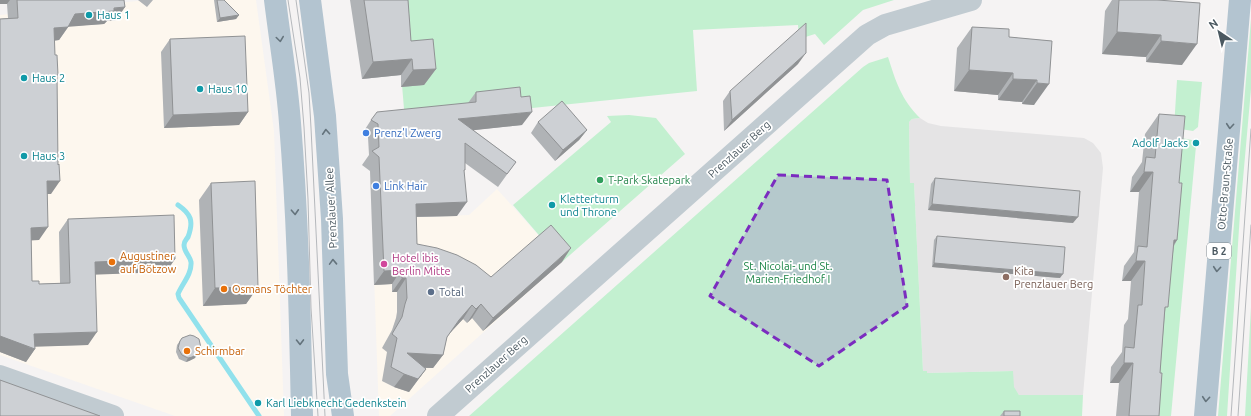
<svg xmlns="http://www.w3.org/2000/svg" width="1251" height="416" viewBox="0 0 1251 416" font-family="Ubuntu,sans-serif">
<rect width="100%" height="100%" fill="#f5f3f3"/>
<path fill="#fdf7ee" d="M 147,0 L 256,0 L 274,131 L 284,416 L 175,416 L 0,355 L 0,15 Z
M 497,189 L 562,262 L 390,416 L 379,416 L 372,219 L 469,215 Z"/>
<path fill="#e5e4e5" d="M 920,118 L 928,123 L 941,126 L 1084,138 L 1093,143 L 1101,153 L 1103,168 L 1083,395 L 1019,395 L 1013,387 L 1013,371 L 926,373 L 923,371 L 914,184 L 910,183 L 909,122 L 912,119 Z"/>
<path fill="#c3f0d0" d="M 395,0 L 894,0 L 863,10 L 824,45 L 815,34 L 799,39 L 798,25 L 693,30 L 697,91 L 405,121 Z
M 1251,19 L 1251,89 L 1240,213 L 1227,416 L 1218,416 Z
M 888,57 C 896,82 901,99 920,118 L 912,119 L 909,122 L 910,183 L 914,183 L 923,371 L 927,371 L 927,373 L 1013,371 L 1014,387 L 1019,395 L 1083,395 L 1082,416 L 469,416 L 863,67 L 869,63 Z
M 1177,80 L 1202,82 L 1198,127 L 1193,131 L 1174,128 Z
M 629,115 L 656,118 L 685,154 L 562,262 L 513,205 L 611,122 L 607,116 Z
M 1171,136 L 1192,140 L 1196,146 L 1171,416 L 1146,416 Z
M 1251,307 L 1251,416 L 1245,416 Z"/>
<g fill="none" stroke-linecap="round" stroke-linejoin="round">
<path stroke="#91e1ec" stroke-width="5" d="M 178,205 C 191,214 194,221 188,237 C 186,240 184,241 184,245 C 184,252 190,256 191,262 C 192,274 182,284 178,294 L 179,298 L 259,416"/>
<path stroke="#c1cbd1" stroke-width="22" d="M 0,376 L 113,416
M 438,416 L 867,35 L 885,25 L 971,0"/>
<path stroke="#b3c4d0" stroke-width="22" d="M 275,0 C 280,41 287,82 290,123 C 298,220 300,318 302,416
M 310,0 L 325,116 L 332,219 L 337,374 L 343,416
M 1205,416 L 1240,0"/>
<path stroke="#b5b8bc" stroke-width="1" d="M 288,0 L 300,78 L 304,127 L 308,199 L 311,308 L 318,416
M 296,0 L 309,93 L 311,128 L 325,416
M 1231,416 L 1251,129
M 1238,416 L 1251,225"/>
</g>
<path fill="#b0b3b6" d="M 0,0 L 124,0 L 125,7 L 116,20 L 107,21 L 104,24 L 69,26 L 59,40 L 54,41 L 57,78 L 51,194 L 47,194 L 39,240 L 31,240 L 32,281 L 39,284 L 60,283 L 59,232 L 68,219 L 175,259 L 166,272 L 95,274 L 88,345 L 35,346 L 35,349 L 26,362 L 0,352 L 0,19 L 8,18 L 7,4 Z
M 138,0 L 153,0 L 147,7 Z
M 214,0 L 224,0 L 239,15 L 236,19 L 217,22 Z
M 350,0 L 408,0 L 411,41 L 436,69 L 424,85 L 401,87 L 401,75 L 362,79 Z
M 1112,0 L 1157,0 L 1182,65 L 1146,62 L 1146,57 L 1102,54 L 1105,11 Z
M 972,27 L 1009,37 L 1052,41 L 1034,105 L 1022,104 L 1022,102 L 998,100 L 998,95 L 954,91 L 957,48 Z
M 170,39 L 248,112 L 239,125 L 164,128 L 161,52 Z
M 798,64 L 724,131 L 723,101 L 730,91 Z
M 476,92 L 522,125 L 473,130 L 516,162 L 498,187 L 465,163 L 457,216 L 416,217 L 417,244 L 491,277 L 562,262 L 483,331 L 472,318 L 467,323 L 463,319 L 451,332 L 447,337 L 443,355 L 433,368 L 425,368 L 426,369 L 409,392 L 394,387 L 382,381 L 387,352 L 382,348 L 392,330 L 396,318 L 397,312 L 397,292 L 392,292 L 392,284 L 374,285 L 370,171 L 362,165 L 369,155 L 368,137 L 362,134 L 371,120 L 468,103 Z
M 1159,114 L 1179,183 L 1177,240 L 1174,246 L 1165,312 L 1160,373 L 1159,416 L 1116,416 L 1119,383 L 1110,383 L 1111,367 L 1122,352 L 1124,325 L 1128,319 L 1131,281 L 1122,281 L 1124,266 L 1134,252 L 1139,192 L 1130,192 L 1132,177 L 1142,162 L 1145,134 Z
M 538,122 L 587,130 L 579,140 L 555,161 L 531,133 Z
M 935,178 L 1073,223 L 928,210 L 931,184 Z
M 211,183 L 258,287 L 246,304 L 203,306 L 199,200 Z
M 937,236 L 1060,278 L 932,267 L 934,240 Z
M 182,338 L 195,358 L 189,361 L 186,362 L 179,359 L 176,352 L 177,345 Z
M 1004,411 L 1020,416 L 1000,416 Z"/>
<path fill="#909294" d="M 0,0 L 10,0 L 7,4 L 0,4 Z
M 125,7 L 116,20 L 107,21 L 104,24 L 66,27 L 75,14 Z
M 239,15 L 236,19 L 217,22 L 220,18 Z
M 68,27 L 59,40 L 45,41 L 54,28 Z
M 1117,32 L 1161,35 L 1146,57 L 1102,54 Z
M 1161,41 L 1197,44 L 1182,65 L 1146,62 Z
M 806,53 L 798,64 L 724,131 L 732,120 Z
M 412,59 L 401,75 L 362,79 L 373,62 Z
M 436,69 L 424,85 L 401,87 L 413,70 Z
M 969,70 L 1013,73 L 998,95 L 954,91 Z
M 1013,79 L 1037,80 L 1022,102 L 998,100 Z
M 1037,83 L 1049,84 L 1034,105 L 1022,104 Z
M 248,112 L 239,125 L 164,128 L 173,115 Z
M 532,112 L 522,125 L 448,133 L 458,119 Z
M 587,130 L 579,140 L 555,161 L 563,150 Z
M 1144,172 L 1153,172 L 1139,192 L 1130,192 Z
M 47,181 L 60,181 L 51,194 L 38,194 Z
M 467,202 L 457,216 L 406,217 L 416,204 Z
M 932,204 L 1078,217 L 1073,223 L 928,210 Z
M 48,227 L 39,240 L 22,241 L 31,228 Z
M 1174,240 L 1177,240 L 1163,260 Z
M 571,248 L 562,262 L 483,331 L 493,318 Z
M 175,259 L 166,272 L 86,275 L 95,262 Z
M 1136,261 L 1145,261 L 1131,281 L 1122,281 Z
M 934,263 L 1063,274 L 1060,278 L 932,267 Z
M 401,270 L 392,284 L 374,285 L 384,271 Z
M 402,278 L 406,278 L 397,292 L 392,292 Z
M 258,287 L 246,304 L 203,306 L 215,288 Z
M 481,304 L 472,318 L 467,323 L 476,309 Z
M 472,305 L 463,319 L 449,334 L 459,320 Z
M 97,332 L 88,345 L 28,347 L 35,349 L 26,362 L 0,352 L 0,336 L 34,334 Z
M 407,353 L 443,355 L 433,368 L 398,367 Z
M 198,354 L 195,358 L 189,361 L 186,362 L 188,358 Z
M 1124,363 L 1133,363 L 1119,383 L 1110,383 Z
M 426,369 L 409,392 L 394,387 L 404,374 Z"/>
<path fill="#cdd0d4" stroke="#909294" d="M 17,0 L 124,0 L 125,7 L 114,8 L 114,11 L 75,14 L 68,27 L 54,28 L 55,55 L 57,55 L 58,75 L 57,75 L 58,165 L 59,164 L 60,181 L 47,181 L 48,227 L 31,228 L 32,281 L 39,281 L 39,284 L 70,283 L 68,219 L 174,215 L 175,259 L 95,262 L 97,332 L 34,334 L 35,349 L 0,336 L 0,19 L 18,18 Z
M 217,0 L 224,0 L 239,15 L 220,18 Z
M 364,0 L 408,0 L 411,41 L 433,39 L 436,69 L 413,70 L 412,59 L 373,62 Z
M 1119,0 L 1157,0 L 1200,3 L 1197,44 L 1161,41 L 1161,35 L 1117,32 Z
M 806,23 L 806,53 L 732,120 L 730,91 Z
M 972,27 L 1009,29 L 1009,37 L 1052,41 L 1049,84 L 1037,83 L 1037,80 L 1013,79 L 1013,73 L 969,70 Z
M 245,36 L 248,112 L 173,115 L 170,39 Z
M 520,87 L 521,97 L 530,96 L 532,112 L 458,119 L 516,162 L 507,174 L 465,143 L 465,170 L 464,170 L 467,202 L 416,204 L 417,244 L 437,248 L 457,255 L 476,265 L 491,277 L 551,225 L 571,248 L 493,318 L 481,304 L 476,309 L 472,305 L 459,320 L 447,337 L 443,355 L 407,353 L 426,369 L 418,379 L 404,374 L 391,367 L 397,338 L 392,334 L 402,317 L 405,304 L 407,298 L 406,278 L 402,278 L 401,270 L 384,271 L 379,157 L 372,151 L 379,147 L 378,124 L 371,120 L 377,112 L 476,102 L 476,92 Z
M 562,101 L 587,130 L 563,150 L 538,122 Z
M 1159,114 L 1185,116 L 1179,183 L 1182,183 L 1177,240 L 1174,240 L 1168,307 L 1165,307 L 1160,373 L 1162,373 L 1159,416 L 1129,416 L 1133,363 L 1124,363 L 1125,347 L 1134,348 L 1138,305 L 1142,305 L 1145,261 L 1136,261 L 1138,246 L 1147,247 L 1153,172 L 1144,172 L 1146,157 L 1155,158 Z
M 935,178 L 1080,191 L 1078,217 L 932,204 Z
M 255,181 L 258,287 L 215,288 L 211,183 Z
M 937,236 L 1065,247 L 1063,274 L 934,263 Z
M 190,335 L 194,336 L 199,339 L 201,348 L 198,354 L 192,357 L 188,358 L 182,355 L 178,348 L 180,341 L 182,338 Z
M 0,380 L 100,416 L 0,416 Z
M 1004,411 L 1020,411 L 1020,416 L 1004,416 Z"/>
<defs><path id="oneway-chevron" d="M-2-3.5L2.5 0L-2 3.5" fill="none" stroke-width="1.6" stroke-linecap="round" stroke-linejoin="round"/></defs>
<g stroke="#64737c">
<use href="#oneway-chevron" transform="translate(280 39) rotate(82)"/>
<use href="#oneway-chevron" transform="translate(1230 126) rotate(95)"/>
<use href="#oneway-chevron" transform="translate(326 132) rotate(-94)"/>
<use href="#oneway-chevron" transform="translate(295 212) rotate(87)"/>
<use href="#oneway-chevron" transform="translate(333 262) rotate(-92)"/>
<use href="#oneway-chevron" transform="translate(1217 269) rotate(95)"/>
<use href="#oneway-chevron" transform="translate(300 342) rotate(89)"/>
<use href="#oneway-chevron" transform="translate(1206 399) rotate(95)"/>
</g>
<path fill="#7b2cbf" fill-opacity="0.2" stroke="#7b2cbf" stroke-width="3" stroke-dasharray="8 5" stroke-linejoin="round" d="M 778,175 L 887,180 L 907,306 L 819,366 L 710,296 Z"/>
<g fill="#0f9aa8" stroke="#fff" stroke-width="1.5">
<circle cx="89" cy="15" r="4"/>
<circle cx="24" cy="78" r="4"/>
<circle cx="200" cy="89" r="4"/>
<circle cx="1196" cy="143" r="4"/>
<circle cx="24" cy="156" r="4"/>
<circle cx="552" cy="205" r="4"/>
<circle cx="258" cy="403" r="4"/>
</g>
<g fill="#3f7fe0" stroke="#fff" stroke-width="1.5">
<circle cx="366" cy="133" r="4"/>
<circle cx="376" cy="186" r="4"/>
</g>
<circle fill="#2e9e5b" stroke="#fff" stroke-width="1.5" cx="600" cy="180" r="4"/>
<g fill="#e8710a" stroke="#fff" stroke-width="1.5">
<circle cx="112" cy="262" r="4"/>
<circle cx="224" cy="289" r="4"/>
<circle cx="187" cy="351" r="4"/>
</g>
<circle fill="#d1479c" stroke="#fff" stroke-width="1.5" cx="384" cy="264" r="4"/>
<circle fill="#8d6e63" stroke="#fff" stroke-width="1.5" cx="1006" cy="277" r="4"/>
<circle fill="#5c6f8a" stroke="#fff" stroke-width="1.5" cx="431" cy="292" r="4"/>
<g text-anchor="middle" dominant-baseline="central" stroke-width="3.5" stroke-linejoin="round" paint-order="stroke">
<rect fill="#fff" stroke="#808a90" stroke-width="1" x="1207" y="243" width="24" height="16" rx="3"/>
<g font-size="10" font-weight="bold" fill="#4a5860">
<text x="1219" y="251">B 2</text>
</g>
<g font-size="11" fill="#0d838f" stroke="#fff" text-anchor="start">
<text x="97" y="15">Haus 1</text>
<text x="32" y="78">Haus 2</text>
<text x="208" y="89">Haus 10</text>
<text x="1188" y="143" text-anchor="end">Adolf Jacks</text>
<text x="32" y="156">Haus 3</text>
<text x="560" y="199">Kletterturm<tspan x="560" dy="13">und Throne</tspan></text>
<text x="266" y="403">Karl Liebknecht Gedenkstein</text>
</g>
<g font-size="11" fill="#366cbe" stroke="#fff" text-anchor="start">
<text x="374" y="133">Prenz'l Zwerg</text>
<text x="384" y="186">Link Hair</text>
</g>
<g font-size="11" fill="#4a5860" stroke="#fff">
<text transform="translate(739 149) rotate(-42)">Prenzlauer Berg</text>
<text transform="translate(1225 184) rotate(-85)">Otto-Braun-Straße</text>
<text transform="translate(331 208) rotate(-93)">Prenzlauer Allee</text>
<text transform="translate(496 364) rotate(-42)">Prenzlauer Berg</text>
</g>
<g font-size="11" fill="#27864d" stroke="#fff" text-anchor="start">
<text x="608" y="180">T-Park Skatepark</text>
</g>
<g font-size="11" fill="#c56008" stroke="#fff" text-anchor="start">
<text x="120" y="256">Augustiner<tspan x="120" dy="13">auf Bötzow</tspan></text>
<text x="232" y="289">Osmans Töchter</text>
<text x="195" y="351">Schirmbar</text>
</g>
<g font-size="11" fill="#b23c85" stroke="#fff" text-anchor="start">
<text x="392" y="258">Hotel ibis<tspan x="392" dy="13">Berlin Mitte</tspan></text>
</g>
<g font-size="11" fill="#198345" stroke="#fff">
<text x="788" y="266">St. Nicolai- und St.<tspan x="788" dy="13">Marien-Friedhof I</tspan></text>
</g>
<g font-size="11" fill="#785e54" stroke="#fff" text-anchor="start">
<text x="1014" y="271">Kita<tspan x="1014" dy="13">Prenzlauer Berg</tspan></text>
</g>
<g font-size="11" fill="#4e5e75" stroke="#fff" text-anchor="start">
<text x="439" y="292">Total</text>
</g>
</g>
<g transform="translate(1219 32) rotate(325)" stroke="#ffffff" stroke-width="3" paint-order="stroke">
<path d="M0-3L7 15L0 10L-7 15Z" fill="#4a5860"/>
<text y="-6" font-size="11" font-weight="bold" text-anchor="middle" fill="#4a5860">N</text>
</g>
</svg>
